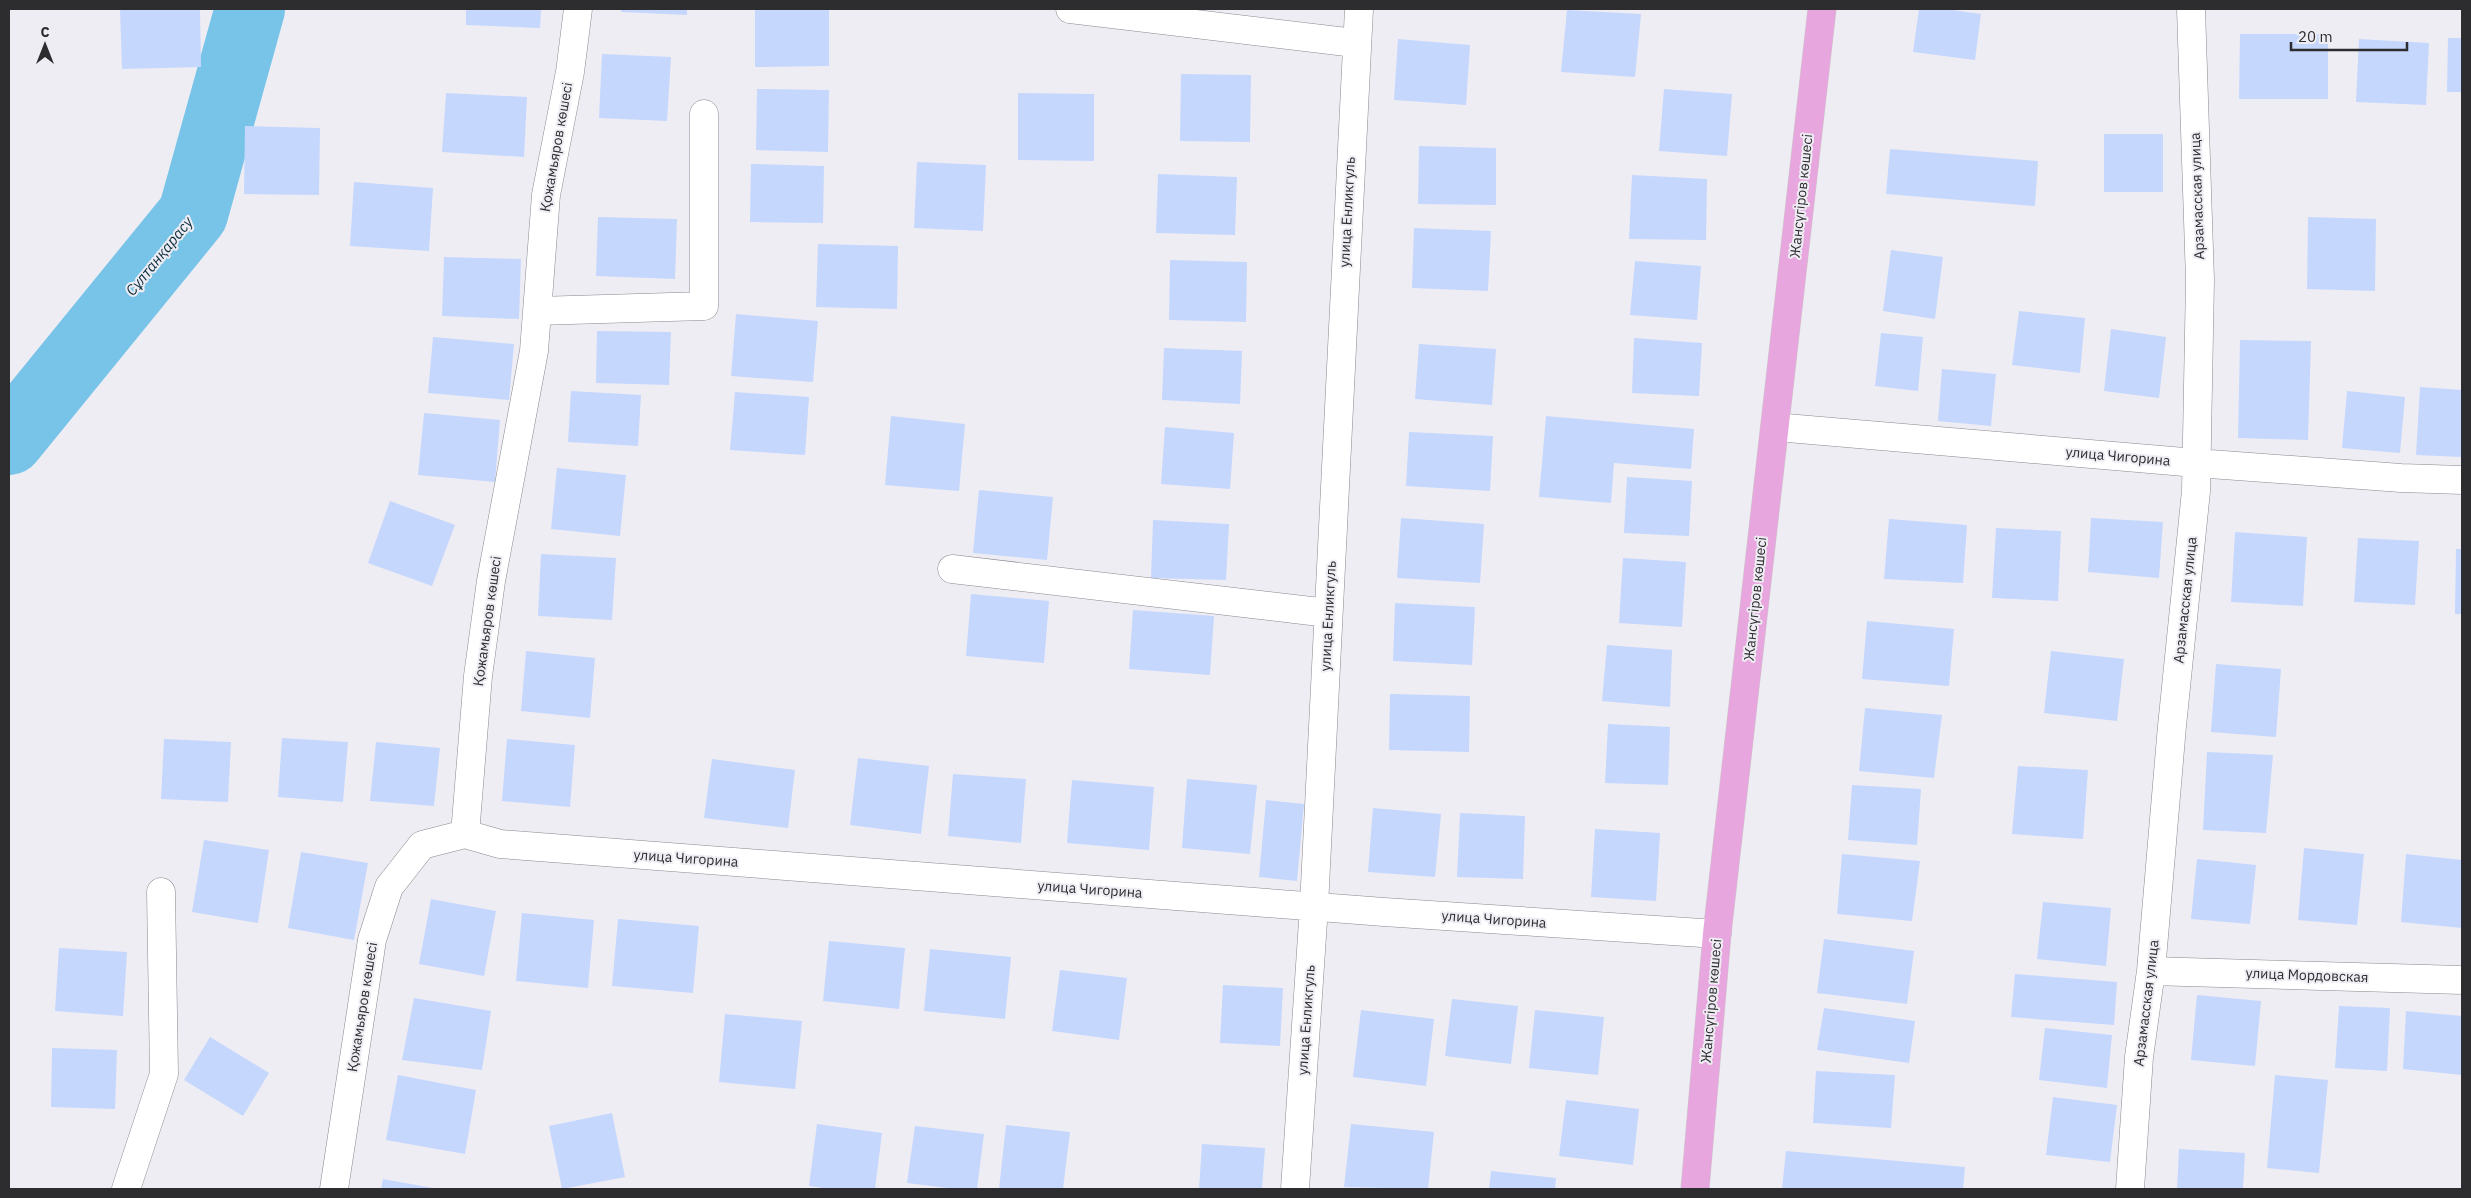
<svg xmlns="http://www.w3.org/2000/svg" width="2471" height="1198" viewBox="0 0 2471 1198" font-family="'IBM Plex Sans',sans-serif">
<rect width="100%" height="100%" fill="#efedf4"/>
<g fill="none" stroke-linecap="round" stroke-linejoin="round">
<path stroke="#77c4e8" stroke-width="70" d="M 9,440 L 193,214 L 250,9"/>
</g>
<path fill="#c5d7fd" d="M 120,9 L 200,9 L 201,67 L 122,69 Z
M 466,9 L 541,9 L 540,28 L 466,25 Z
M 621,9 L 687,9 L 687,15 L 621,12 Z
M 755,9 L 829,9 L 829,66 L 755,67 Z
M 1919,9 L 1945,9 L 1981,14 L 1975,60 L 1913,52 Z
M 1567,10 L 1641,14 L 1635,77 L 1561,72 Z
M 2240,34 L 2328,34 L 2328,99 L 2239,99 Z
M 2448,38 L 2462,38 L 2462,92 L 2447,92 Z
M 1398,39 L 1470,45 L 1466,105 L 1394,100 Z
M 2359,39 L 2429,43 L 2426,105 L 2356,102 Z
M 602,54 L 671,57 L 667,121 L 599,118 Z
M 1181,74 L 1251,75 L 1250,142 L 1180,141 Z
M 757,89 L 829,90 L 828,152 L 756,150 Z
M 1664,89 L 1732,94 L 1727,156 L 1659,151 Z
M 446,93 L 527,97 L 524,157 L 442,152 Z
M 1018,93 L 1094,94 L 1094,161 L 1018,160 Z
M 245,126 L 320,128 L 319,195 L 244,194 Z
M 2104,134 L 2163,134 L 2163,192 L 2104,192 Z
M 1419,146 L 1496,148 L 1496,205 L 1418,204 Z
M 1890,149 L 2038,161 L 2035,206 L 1886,194 Z
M 917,162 L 986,165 L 983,231 L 914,228 Z
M 751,164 L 824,166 L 823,223 L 750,222 Z
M 1158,174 L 1237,177 L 1235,235 L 1156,233 Z
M 1632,175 L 1707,179 L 1706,240 L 1629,239 Z
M 354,182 L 433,188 L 429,251 L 350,246 Z
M 598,217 L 677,219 L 675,279 L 596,276 Z
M 2308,217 L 2376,219 L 2375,291 L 2307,289 Z
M 1414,228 L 1491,231 L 1488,291 L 1412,288 Z
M 818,244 L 898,246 L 897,309 L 816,307 Z
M 1891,250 L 1943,257 L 1935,319 L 1883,311 Z
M 444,257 L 521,259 L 519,319 L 442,316 Z
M 1170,260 L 1247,262 L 1246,322 L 1169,320 Z
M 1635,261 L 1701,266 L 1697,320 L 1630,315 Z
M 2019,311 L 2085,318 L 2080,373 L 2012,365 Z
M 736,314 L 818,321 L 813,382 L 731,376 Z
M 2111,329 L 2166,337 L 2159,398 L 2104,391 Z
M 597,331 L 671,332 L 669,385 L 596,383 Z
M 1881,333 L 1923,337 L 1918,391 L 1875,386 Z
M 433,337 L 514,344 L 509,400 L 428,393 Z
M 1634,338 L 1702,343 L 1699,396 L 1632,393 Z
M 2240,340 L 2311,341 L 2308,440 L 2238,438 Z
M 1419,344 L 1496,349 L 1492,405 L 1415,399 Z
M 1164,348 L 1242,351 L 1240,404 L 1162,400 Z
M 1942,369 L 1996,374 L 1991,426 L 1938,421 Z
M 2420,387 L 2462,390 L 2462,457 L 2416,455 Z
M 571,391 L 641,395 L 638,446 L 568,442 Z
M 2347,391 L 2405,397 L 2400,453 L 2342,448 Z
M 735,392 L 809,397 L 805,455 L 730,450 Z
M 424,413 L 500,420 L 495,482 L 418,475 Z
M 891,416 L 965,424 L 959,491 L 885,485 Z
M 1546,416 L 1694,429 L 1691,469 L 1614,463 L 1611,503 L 1539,497 Z
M 1165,427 L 1234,433 L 1230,489 L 1161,484 Z
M 1409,432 L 1493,436 L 1490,491 L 1406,486 Z
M 557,468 L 626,475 L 620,536 L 551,529 Z
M 1627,477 L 1692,481 L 1689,536 L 1624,533 Z
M 979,490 L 1053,497 L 1047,560 L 973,553 Z
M 390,501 L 455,525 L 432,586 L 368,563 Z
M 1401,518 L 1484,524 L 1480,583 L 1397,578 Z
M 2091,518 L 2163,522 L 2159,578 L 2088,572 Z
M 1889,519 L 1967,525 L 1963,583 L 1884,579 Z
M 1153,520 L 1229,524 L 1226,580 L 1151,578 Z
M 1996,528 L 2061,531 L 2058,601 L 1992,598 Z
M 2235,532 L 2307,537 L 2303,606 L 2231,602 Z
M 2358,538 L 2419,541 L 2415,605 L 2354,602 Z
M 2456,549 L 2462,549 L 2462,614 L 2455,614 Z
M 541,554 L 616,558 L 612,620 L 538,616 Z
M 1623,558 L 1686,562 L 1682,627 L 1619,623 Z
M 971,594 L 1049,601 L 1044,663 L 966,656 Z
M 1395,603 L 1475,607 L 1472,665 L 1393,661 Z
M 1133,610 L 1214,616 L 1210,675 L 1129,669 Z
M 1867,621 L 1954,629 L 1949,686 L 1862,679 Z
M 1607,645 L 1672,650 L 1670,707 L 1602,701 Z
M 526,651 L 595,658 L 590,718 L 521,711 Z
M 2051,651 L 2124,659 L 2117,721 L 2044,713 Z
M 2216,664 L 2281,669 L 2276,737 L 2211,732 Z
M 1390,694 L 1470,696 L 1469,752 L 1389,750 Z
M 1865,708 L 1942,715 L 1934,778 L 1859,771 Z
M 1608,724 L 1670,727 L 1668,785 L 1605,783 Z
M 282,738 L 348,742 L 343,802 L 278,797 Z
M 164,739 L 231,742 L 228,802 L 161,799 Z
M 507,739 L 575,745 L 570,807 L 502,801 Z
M 376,742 L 440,748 L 434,806 L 370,801 Z
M 2207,752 L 2273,755 L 2266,833 L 2203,830 Z
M 858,758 L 929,766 L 921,834 L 850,825 Z
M 712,759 L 795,770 L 788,828 L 704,818 Z
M 2018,766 L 2088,770 L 2083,839 L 2012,834 Z
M 953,774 L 1026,779 L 1021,843 L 948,836 Z
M 1187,779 L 1257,785 L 1250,854 L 1182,848 Z
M 1072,780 L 1154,787 L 1149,850 L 1067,843 Z
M 1852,785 L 1921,789 L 1917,845 L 1848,840 Z
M 1266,800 L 1304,804 L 1297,881 L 1259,877 Z
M 1373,808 L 1441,814 L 1435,877 L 1368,872 Z
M 1460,813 L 1525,816 L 1523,879 L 1457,877 Z
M 1595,829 L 1660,833 L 1656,901 L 1591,897 Z
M 204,840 L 269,850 L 258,923 L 192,912 Z
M 2304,848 L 2364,854 L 2357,925 L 2298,920 Z
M 301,852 L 368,863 L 354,940 L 288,928 Z
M 1842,854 L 1920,861 L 1912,921 L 1837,914 Z
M 2406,854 L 2462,860 L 2462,928 L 2401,922 Z
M 2197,859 L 2256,865 L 2250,924 L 2191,919 Z
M 431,899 L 496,911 L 484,976 L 419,964 Z
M 2043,902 L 2111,908 L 2106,966 L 2037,959 Z
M 522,913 L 594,920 L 588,988 L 516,981 Z
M 618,919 L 699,926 L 693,993 L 612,986 Z
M 1824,939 L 1914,951 L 1907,1004 L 1817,993 Z
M 829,941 L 905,948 L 899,1009 L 823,1001 Z
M 59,948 L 127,952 L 123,1016 L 55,1011 Z
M 930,949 L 1011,957 L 1005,1019 L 924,1011 Z
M 1060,970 L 1127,978 L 1119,1040 L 1052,1031 Z
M 2015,974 L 2117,982 L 2114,1025 L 2011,1017 Z
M 1223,985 L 1283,988 L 1280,1046 L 1220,1043 Z
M 2197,995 L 2261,1001 L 2255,1066 L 2191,1060 Z
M 414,998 L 491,1011 L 482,1070 L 402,1060 Z
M 1452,999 L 1518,1006 L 1511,1064 L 1445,1056 Z
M 2339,1006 L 2390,1008 L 2387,1071 L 2335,1068 Z
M 1824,1008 L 1915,1021 L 1909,1063 L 1817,1050 Z
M 1361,1010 L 1434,1019 L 1426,1086 L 1353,1077 Z
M 1535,1010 L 1604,1017 L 1598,1075 L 1529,1068 Z
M 2406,1011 L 2462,1016 L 2462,1075 L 2403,1069 Z
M 725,1014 L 802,1021 L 795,1089 L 719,1082 Z
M 2045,1028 L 2112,1035 L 2107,1088 L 2039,1080 Z
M 210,1037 L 269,1073 L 243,1116 L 184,1080 Z
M 52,1048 L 117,1050 L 115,1109 L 51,1107 Z
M 1816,1071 L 1895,1075 L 1891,1128 L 1813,1123 Z
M 398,1075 L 476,1090 L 465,1154 L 386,1140 Z
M 2275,1075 L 2328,1080 L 2319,1173 L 2267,1168 Z
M 2053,1097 L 2117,1105 L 2110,1162 L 2046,1155 Z
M 1566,1100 L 1639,1109 L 1633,1165 L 1559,1156 Z
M 612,1113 L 625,1177 L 562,1189 L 549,1126 Z
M 817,1124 L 882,1133 L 875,1189 L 831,1189 L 809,1186 Z
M 1351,1124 L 1434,1132 L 1428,1189 L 1344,1187 Z
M 1006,1125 L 1070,1132 L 1063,1189 L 999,1189 Z
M 915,1126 L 984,1134 L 977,1189 L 956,1189 L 907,1183 Z
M 1202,1144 L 1265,1148 L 1262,1189 L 1199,1189 Z
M 2179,1149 L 2245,1153 L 2243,1189 L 2177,1189 Z
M 1786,1151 L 1965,1167 L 1963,1189 L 1782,1189 Z
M 1491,1171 L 1556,1178 L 1555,1189 L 1489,1189 Z
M 383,1179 L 433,1188 L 433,1189 L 381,1189 Z"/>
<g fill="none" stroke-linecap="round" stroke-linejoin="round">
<defs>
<path id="minor" d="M 1070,9 L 1355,43
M 537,311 L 704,306 L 704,114
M 1775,427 L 2196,463 L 2401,478 L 2462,480
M 952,569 L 1328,613
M 465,834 L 500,844 L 1384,912 L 1717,934
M 2151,971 L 2462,980
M 126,1189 L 164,1074 L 161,892
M 334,1189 L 372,940 L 389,887 L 422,845 L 465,834 L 478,676 L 491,581 L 534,351 L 546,195 L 570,72 L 578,9
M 1295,1189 L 1314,906 L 1359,9
M 2130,1189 L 2139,1057 L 2151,971 L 2172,726 L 2196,491 L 2200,280 L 2191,9"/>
<path id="major" d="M 1695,1189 L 1717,934 L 1822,9"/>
</defs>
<use href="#minor" stroke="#8a888f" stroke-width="29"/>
<use href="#major" stroke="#cdcdcd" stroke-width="29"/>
<use href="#minor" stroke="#fff" stroke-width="28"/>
<use href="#major" stroke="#e7a6dd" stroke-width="28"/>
</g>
<g text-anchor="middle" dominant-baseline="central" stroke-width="4" stroke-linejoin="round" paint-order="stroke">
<g font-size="14" fill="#2d2d2f" stroke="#efedf4">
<text transform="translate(556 147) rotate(-80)">Қожамьяров көшесі</text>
<text transform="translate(1801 196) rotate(-84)">Жансүгіров көшесі</text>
<text transform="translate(2197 196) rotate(-92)">Арзамасская улица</text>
<text transform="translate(1347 212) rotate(-87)">улица Енликгуль</text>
<text transform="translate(2118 456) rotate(5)">улица Чигорина</text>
<text transform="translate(1755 599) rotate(-84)">Жансүгіров көшесі</text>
<text transform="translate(2185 600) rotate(-84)">Арзамасская улица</text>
<text transform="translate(1328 616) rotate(-87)">улица Енликгуль</text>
<text transform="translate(487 621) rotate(-82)">Қожамьяров көшесі</text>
<text transform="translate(686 858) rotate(4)">улица Чигорина</text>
<text transform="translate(1090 889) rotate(4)">улица Чигорина</text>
<text transform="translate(1494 919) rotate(4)">улица Чигорина</text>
<text transform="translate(2307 975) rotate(2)">улица Мордовская</text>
<text transform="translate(1711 1001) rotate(-85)">Жансүгіров көшесі</text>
<text transform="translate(2146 1003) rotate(-83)">Арзамасская улица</text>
<text transform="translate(362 1007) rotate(-81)">Қожамьяров көшесі</text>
<text transform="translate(1306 1020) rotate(-86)">улица Енликгуль</text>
</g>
<g font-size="15" font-style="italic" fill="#082d3c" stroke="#efedf4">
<text transform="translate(159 256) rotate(-51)">Сұлтанқарасу</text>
</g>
</g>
<rect width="2471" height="1198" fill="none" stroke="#2d2d2f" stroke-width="20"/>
<g transform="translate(45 45)" stroke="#efedf4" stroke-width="4" paint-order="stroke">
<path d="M0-4L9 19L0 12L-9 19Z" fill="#2d2d2f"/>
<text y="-8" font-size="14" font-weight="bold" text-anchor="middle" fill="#2d2d2f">С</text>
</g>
<path d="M2291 42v8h116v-8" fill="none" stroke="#2d2d2f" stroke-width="2.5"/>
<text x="2298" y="42" font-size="15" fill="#2d2d2f" stroke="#efedf4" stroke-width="4" paint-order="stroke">20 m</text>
</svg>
